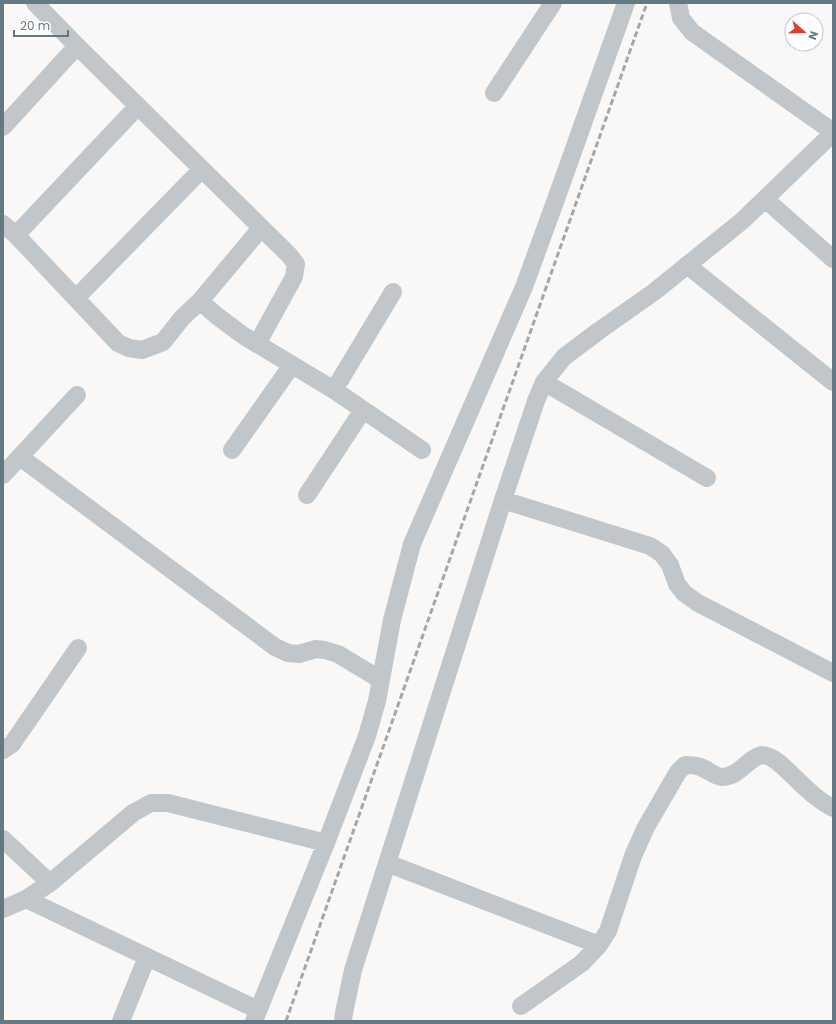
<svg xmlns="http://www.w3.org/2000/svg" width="836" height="1024" viewBox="0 0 836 1024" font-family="Poppins,sans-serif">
<rect width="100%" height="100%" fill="#f9f8f6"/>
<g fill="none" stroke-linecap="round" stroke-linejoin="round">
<path stroke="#c0c6c9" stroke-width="18" d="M 35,3 L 77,46 L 289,255 L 296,264 L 294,277 L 257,344
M 678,3 L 681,18 L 692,32 L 833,132
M 494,93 L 553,3
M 3,127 L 77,46
M 765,199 L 833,259
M 3,224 L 16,235 L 118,343 L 129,348 L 142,350 L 163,342 L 182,318 L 200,301 L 217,316 L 244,336 L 334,390 L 422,450
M 16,235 L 138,106
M 687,265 L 833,382
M 76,298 L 202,169
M 200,301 L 261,228
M 544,382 L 707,478
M 334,390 L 393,292
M 232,450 L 292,365
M 20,457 L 275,647 L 288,653 L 299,654 L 316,649 L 325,650 L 338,654 L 381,680
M 3,475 L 77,395
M 307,495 L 363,410
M 503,500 L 650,546 L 662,554 L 670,565 L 677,584 L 684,593 L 698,603 L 833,673
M 3,750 L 12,744 L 78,648
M 3,839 L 50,883
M 387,863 L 599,945
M 26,899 L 258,1010
M 3,909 L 26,899 L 50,883 L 133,813 L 151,803 L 168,803 L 326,843
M 521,1006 L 582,963 L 599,945 L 608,931 L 633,856 L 646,827 L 678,772 L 685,765 C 691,765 695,765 700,767 C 707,769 715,777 722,777 C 740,776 745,761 759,756 C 773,750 797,782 808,790 C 815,797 824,803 833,808
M 121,1021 L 147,957
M 254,1021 L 326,843 L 367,736 L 377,701 L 392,620 L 412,544 L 524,287 L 555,202 L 626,3
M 343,1021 L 344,1013 L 353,970 L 503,500 L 536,401 L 544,382 L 564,357 L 600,330 L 654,292 L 742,221 L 833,133"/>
<path stroke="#9fa9ad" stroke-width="3" stroke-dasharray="6 3" stroke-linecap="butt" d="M 286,1021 L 647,3"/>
</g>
<rect width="836" height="1024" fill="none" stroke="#647981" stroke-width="8"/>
<g transform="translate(804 32) rotate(110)"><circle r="19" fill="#ffffff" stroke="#c1c9cd"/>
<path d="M0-3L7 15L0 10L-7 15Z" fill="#e23c2d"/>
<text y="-6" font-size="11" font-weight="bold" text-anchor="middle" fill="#647981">N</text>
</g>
<path d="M14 30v6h54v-6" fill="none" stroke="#647981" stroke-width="2"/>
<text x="20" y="30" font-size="12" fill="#647981" stroke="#ffffff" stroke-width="3" paint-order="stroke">20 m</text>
</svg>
